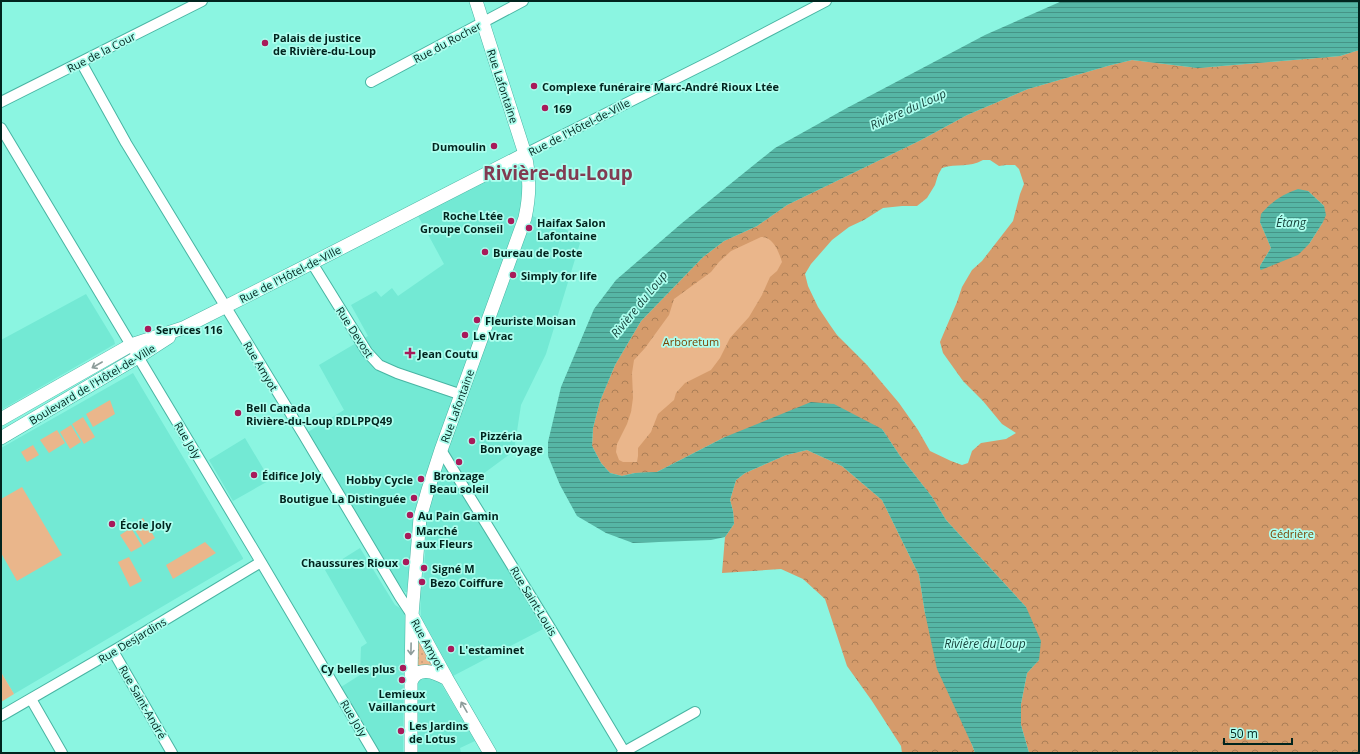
<svg xmlns="http://www.w3.org/2000/svg" width="1360" height="754" viewBox="0 0 1360 754" font-family="'Open Sans',sans-serif">
<defs>
<pattern id="grass-dots" width="8" height="8" patternUnits="userSpaceOnUse"><rect width="8" height="8" fill="#eab68b"/><path d="M2 2h.1M6 6h.1" fill="none" stroke="#c79c78" stroke-width="1.8" stroke-linecap="round"/></pattern>
<pattern id="forest-crowns" width="20" height="18" patternUnits="userSpaceOnUse"><rect width="20" height="18" fill="#d59b6b"/><path d="M2 6a3 3 0 1 1 6 0M12 15a3 3 0 1 1 6 0" fill="none" stroke="#aa7e57"/></pattern>
<pattern id="water-rules" width="6" height="5" patternUnits="userSpaceOnUse"><rect width="6" height="5" fill="#56b6a5"/><path d="M0 2.5h6" fill="none" stroke="#459486"/></pattern>
</defs>
<rect width="100%" height="100%" fill="#8bf5e1"/>
<path fill="#73e9d4" d="M 520,164 L 525,187 L 520,211 L 567,230 L 580,243 L 546,354 L 521,405 L 514,451 L 464,488 L 549,626 L 453,676 L 439,653 L 421,619 L 420,589 L 423,584 L 427,525 L 413,523 L 407,592 L 405,592 L 390,572 L 308,432 L 344,410 L 319,365 L 368,336 L 351,305 L 376,291 L 381,297 L 392,288 L 398,296 L 444,264 L 417,214 Z
M 86,294 L 114,340 L 115,344 L 1,410 L 1,340 Z
M 133,373 L 243,558 L 243,559 L 14,694 L 1,672 L 1,448 Z
M 245,438 L 270,480 L 233,501 L 209,460 Z
M 360,548 L 395,605 L 400,608 L 406,616 L 408,649 L 404,654 L 403,753 L 380,753 L 341,687 L 360,675 L 361,647 L 367,643 L 325,570 Z
M 428,676 L 440,682 L 475,741 L 460,748 L 461,753 L 417,753 L 418,704 L 416,701 L 417,680 Z"/>
<path fill="url(#grass-dots)" d="M 414,633 L 433,664 L 432,666 L 423,668 L 413,666 Z"/>
<path fill="url(#forest-crowns)" fill-rule="evenodd" d="M 1359,50 L 1359,753 L 1029,753 L 1021,725 L 1021,704 L 1027,673 L 1039,660 L 1026,607 L 946,520 L 932,497 L 900,456 L 882,429 L 725,437 L 657,472 L 635,473 L 622,476 L 610,473 L 601,463 L 592,446 L 593,428 L 600,401 L 615,365 L 641,321 L 703,257 L 724,241 L 757,226 L 787,205 L 921,140 L 967,115 L 1028,89 L 1111,65 L 1132,60 L 1198,68 L 1340,56 ZM 983,160 L 990,160 L 999,166 L 1006,165 L 1015,165 L 1019,169 L 1024,184 L 1020,194 L 1013,221 L 982,261 L 972,270 L 962,287 L 957,302 L 940,342 L 943,353 L 963,381 L 983,401 L 1002,424 L 1016,433 L 1006,439 L 981,443 L 972,451 L 968,463 L 962,465 L 951,461 L 930,451 L 918,430 L 899,403 L 867,365 L 837,335 L 830,325 L 818,307 L 808,286 L 805,274 L 811,264 L 832,240 L 849,227 L 864,220 L 883,208 L 902,206 L 917,206 L 927,198 L 935,185 L 938,175 L 942,168 C 957,163 969,168 983,160 ZM 1308,191 L 1324,206 L 1323,222 L 1309,244 L 1260,266 L 1271,248 L 1260,222 Z
M 807,450 L 842,466 L 882,500 L 919,575 L 925,613 L 975,753 L 902,753 L 901,746 L 872,701 L 847,666 L 825,599 L 803,579 L 781,569 L 722,573 L 725,537 L 734,524 L 733,511 L 730,500 L 736,480 L 745,473 L 786,455 Z"/>
<path fill="#eab68b" d="M 761,237 C 773,236 779,252 782,262 L 777,271 L 770,277 L 762,295 L 749,317 L 730,338 L 720,358 L 711,370 L 685,383 L 676,393 L 674,400 L 658,414 L 651,432 L 638,448 L 638,456 L 637,462 L 623,462 L 619,460 L 616,452 L 617,444 L 627,424 L 631,412 L 633,398 L 632,373 L 634,360 L 645,348 L 669,315 L 674,299 L 711,272 L 719,262 L 731,251 Z
M 110,400 L 115,414 L 93,427 L 86,414 Z
M 83,417 L 95,437 L 84,444 L 72,424 Z
M 71,425 L 81,442 L 70,449 L 60,432 Z
M 57,430 L 65,443 L 49,453 L 40,440 Z
M 33,445 L 39,455 L 27,462 L 21,452 Z
M 22,487 L 62,555 L 17,581 L 1,553 L 1,499 Z
M 143,518 L 155,538 L 144,545 L 132,525 Z
M 131,528 L 142,546 L 131,552 L 120,535 Z
M 205,542 L 216,553 L 173,579 L 166,565 Z
M 129,557 L 142,581 L 130,587 L 118,562 Z
M 1,672 L 14,694 L 1,702 Z"/>
<path fill="url(#water-rules)" d="M 1062,1 L 1359,1 L 1359,50 L 1340,56 L 1198,68 L 1132,60 L 1111,65 L 1028,89 L 967,115 L 921,140 L 787,205 L 757,226 L 724,241 L 703,257 L 641,321 L 615,365 L 600,401 L 593,428 L 592,446 L 601,463 L 610,473 L 622,476 L 635,473 L 657,472 L 725,437 L 811,402 L 834,404 L 882,429 L 900,456 L 932,497 L 946,520 L 1026,607 L 1041,641 L 1039,660 L 1027,673 L 1021,704 L 1021,725 L 1029,753 L 975,753 L 973,747 L 937,669 L 925,613 L 919,575 L 882,500 L 842,466 L 807,450 L 786,455 L 745,473 L 736,480 L 730,500 L 733,511 L 734,524 L 725,537 L 711,540 L 633,543 L 606,533 L 577,516 L 560,485 L 548,456 L 548,442 L 561,387 L 594,309 L 616,280 L 682,223 L 775,148 L 845,109 L 985,35 Z
M 1298,189 L 1308,191 L 1324,206 L 1326,215 L 1323,222 L 1309,244 L 1298,255 L 1261,270 L 1260,269 L 1260,266 L 1271,248 L 1260,222 L 1261,214 C 1271,202 1283,194 1298,189 Z"/>
<g fill="none" stroke-linecap="round" stroke-linejoin="round">
<defs>
<path id="minor" d="M 81,62 L 126,143 L 303,434 L 400,597 L 412,615
M 371,82 L 523,1
M 1,102 L 202,1
M 1,128 L 261,562 L 374,753
M 525,154 L 717,58 L 826,1
M 312,263 L 367,352 L 379,365 L 397,373 L 462,395
M 441,450 L 549,626 L 625,753
M 113,651 L 172,753
M 31,699 L 62,753
M 1,716 L 120,647 L 261,562
M 622,753 L 695,712"/>
<path id="major" d="M 1,419 L 131,345 L 183,328 L 312,263 L 525,154
M 1,438 L 138,357 L 169,337
M 413,617 L 447,679 L 490,753
M 411,682 C 417,665 435,672 447,679
M 411,753 L 411,682 L 412,615 L 420,518 L 428,490 L 441,450 L 525,218 C 530,195 530,177 525,154 L 476,1"/>
</defs>
<use href="#minor" stroke="#48b5a3" stroke-width="12"/>
<use href="#major" stroke="#48b5a3" stroke-width="14"/>
<use href="#minor" stroke="#fff" stroke-width="10"/>
<use href="#major" stroke="#fff" stroke-width="13"/>
</g>
<defs><path id="oneway-shaft" d="M-6 0H5M1.5-3L5.5 0L1.5 3" fill="none" stroke-width="1.6" stroke-linecap="round" stroke-linejoin="round"/></defs>
<g stroke="#8d9c9a">
<use href="#oneway-shaft" transform="translate(97 365) rotate(150)"/>
<use href="#oneway-shaft" transform="translate(411 649) rotate(91)"/>
<use href="#oneway-shaft" transform="translate(464 707) rotate(-120)"/>
</g>
<g fill="#a81a5a" stroke="#adfeee" stroke-width="1.5">
<circle cx="265" cy="43" r="4"/>
<circle cx="534" cy="86" r="4"/>
<circle cx="545" cy="108" r="4"/>
<circle cx="494" cy="146" r="4"/>
<circle cx="511" cy="221" r="4"/>
<circle cx="529" cy="228" r="4"/>
<circle cx="485" cy="252" r="4"/>
<circle cx="513" cy="275" r="4"/>
<circle cx="477" cy="320" r="4"/>
<circle cx="148" cy="329" r="4"/>
<circle cx="465" cy="335" r="4"/>
<path d="M408 347h4v4h4v4h-4v4h-4v-4h-4v-4h4z"/>
<circle cx="238" cy="413" r="4"/>
<circle cx="472" cy="441" r="4"/>
<circle cx="459" cy="462" r="4"/>
<circle cx="254" cy="475" r="4"/>
<circle cx="421" cy="479" r="4"/>
<circle cx="414" cy="498" r="4"/>
<circle cx="410" cy="515" r="4"/>
<circle cx="112" cy="524" r="4"/>
<circle cx="408" cy="536" r="4"/>
<circle cx="406" cy="562" r="4"/>
<circle cx="424" cy="568" r="4"/>
<circle cx="422" cy="582" r="4"/>
<circle cx="451" cy="649" r="4"/>
<circle cx="403" cy="668" r="4"/>
<circle cx="402" cy="680" r="4"/>
<circle cx="401" cy="731" r="4"/>
</g>
<g text-anchor="middle" dominant-baseline="central" stroke-width="3.5" stroke-linejoin="round" paint-order="stroke">
<g font-size="11" font-weight="bold" fill="#01241e" stroke="#adfeee" text-anchor="start">
<text x="273" y="37">Palais de justice<tspan x="273" dy="13">de Rivière-du-Loup</tspan></text>
<text x="542" y="86">Complexe funéraire Marc-André Rioux Ltée</text>
<text x="553" y="108">169</text>
<text x="486" y="146" text-anchor="end">Dumoulin</text>
<text x="503" y="215" text-anchor="end">Roche Ltée<tspan x="503" dy="13">Groupe Conseil</tspan></text>
<text x="537" y="222">Haifax Salon<tspan x="537" dy="13">Lafontaine</tspan></text>
<text x="493" y="252">Bureau de Poste</text>
<text x="521" y="275">Simply for life</text>
<text x="485" y="320">Fleuriste Moisan</text>
<text x="156" y="329">Services 116</text>
<text x="473" y="335">Le Vrac</text>
<text x="418" y="353">Jean Coutu</text>
<text x="246" y="407">Bell Canada<tspan x="246" dy="13">Rivière-du-Loup RDLPPQ49</tspan></text>
<text x="480" y="435">Pizzéria<tspan x="480" dy="13">Bon voyage</tspan></text>
<text x="262" y="475">Édifice Joly</text>
<text x="459" y="475" text-anchor="middle">Bronzage<tspan x="459" dy="13">Beau soleil</tspan></text>
<text x="413" y="479" text-anchor="end">Hobby Cycle</text>
<text x="406" y="498" text-anchor="end">Boutigue La Distinguée</text>
<text x="418" y="515">Au Pain Gamin</text>
<text x="120" y="524">École Joly</text>
<text x="416" y="530">Marché<tspan x="416" dy="13">aux Fleurs</tspan></text>
<text x="398" y="562" text-anchor="end">Chaussures Rioux</text>
<text x="432" y="568">Signé M</text>
<text x="430" y="582">Bezo Coiffure</text>
<text x="459" y="649">L'estaminet</text>
<text x="395" y="668" text-anchor="end">Cy belles plus</text>
<text x="402" y="693" text-anchor="middle">Lemieux<tspan x="402" dy="13">Vaillancourt</tspan></text>
<text x="409" y="725">Les Jardins<tspan x="409" dy="13">de Lotus</tspan></text>
</g>
<g font-size="11" fill="#01241e" stroke="#adfeee">
<text transform="translate(447 42) rotate(-28)">Rue du Rocher</text>
<text transform="translate(101 52) rotate(-27)">Rue de la Cour</text>
<text transform="translate(503 86) rotate(72)">Rue Lafontaine</text>
<text transform="translate(579 127) rotate(-27)">Rue de l'Hôtel-de-Ville</text>
<text transform="translate(290 274) rotate(-27)">Rue de l'Hôtel-de-Ville</text>
<text transform="translate(355 332) rotate(57)">Rue Devost</text>
<text transform="translate(261 366) rotate(59)">Rue Amyot</text>
<text transform="translate(92 384) rotate(-31)">Boulevard de l'Hôtel-de-Ville</text>
<text transform="translate(457 406) rotate(-70)">Rue Lafontaine</text>
<text transform="translate(188 440) rotate(59)">Rue Joly</text>
<text transform="translate(534 601) rotate(59)">Rue Saint-Louis</text>
<text transform="translate(132 640) rotate(-31)">Rue Desjardins</text>
<text transform="translate(428 644) rotate(61)">Rue Amyot</text>
<text transform="translate(143 702) rotate(60)">Rue Saint-André</text>
<text transform="translate(354 718) rotate(59)">Rue Joly</text>
</g>
<g font-size="11" fill="#794305" stroke="#adfeee">
<text x="691" y="341">Arboretum</text>
<text x="1292" y="533">Cédrière</text>
</g>
<g font-size="12" font-style="italic" fill="#19453e" stroke="#adfeee">
<text transform="translate(908 109) rotate(-24)">Rivière du Loup</text>
<text x="1291" y="222">Étang</text>
<text transform="translate(639 304) rotate(-51)">Rivière du Loup</text>
<text x="985" y="643">Rivière du Loup</text>
</g>
<g font-size="19" font-weight="bold" fill="#813b52" stroke="#adfeee">
<text x="558" y="173">Rivière-du-Loup</text>
</g>
</g>
<rect width="1360" height="754" fill="none" stroke="#01241e" stroke-width="4"/>
<path d="M1224 738v6h68v-6" fill="none" stroke="#01241e" stroke-width="2"/>
<text x="1230" y="738" font-size="12" fill="#01241e" stroke="#adfeee" stroke-width="3" paint-order="stroke">50 m</text>
</svg>
